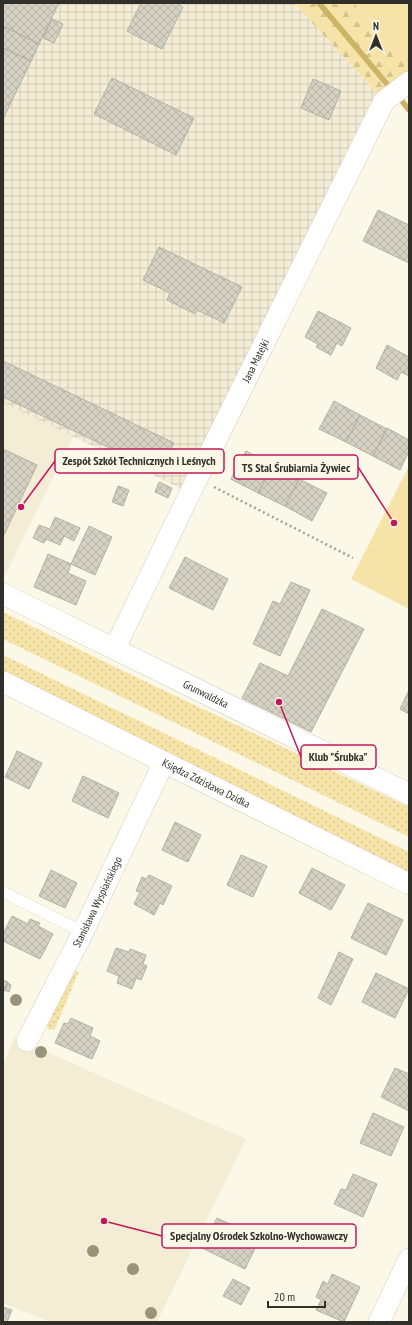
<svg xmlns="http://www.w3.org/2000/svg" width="412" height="1325" viewBox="0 0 412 1325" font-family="'PT Sans Narrow',sans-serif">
<defs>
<pattern id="industrial-grid" width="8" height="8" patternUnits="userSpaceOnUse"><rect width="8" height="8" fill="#f3edd6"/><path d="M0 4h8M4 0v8" fill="none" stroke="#d1ccb8"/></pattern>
<pattern id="grass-dots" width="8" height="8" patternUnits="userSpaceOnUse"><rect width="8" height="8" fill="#f5e3a7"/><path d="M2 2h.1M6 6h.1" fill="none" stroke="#d2c390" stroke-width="1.8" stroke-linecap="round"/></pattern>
<pattern id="forest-firs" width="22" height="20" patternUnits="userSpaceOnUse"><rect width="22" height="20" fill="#f5e3a7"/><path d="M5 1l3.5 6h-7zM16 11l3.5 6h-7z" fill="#d2c390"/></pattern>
<pattern id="building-cross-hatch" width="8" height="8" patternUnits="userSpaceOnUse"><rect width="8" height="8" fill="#d5d1c2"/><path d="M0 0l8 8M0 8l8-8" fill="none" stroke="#b7b4a7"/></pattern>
</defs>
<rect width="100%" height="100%" fill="#fcf8e8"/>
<path fill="#f3edd6" d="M 3,403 L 73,437 L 4,578 L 3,577 Z
M 15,1037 L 105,1078 L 246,1139 L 157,1322 L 50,1322 L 3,1303 L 3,1064 Z"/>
<path fill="url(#industrial-grid)" d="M 3,3 L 294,3 L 384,101 L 190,493 L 3,403 Z"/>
<path fill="url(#grass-dots)" d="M 3,612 L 121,670 L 409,807 L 409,837 L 3,639 Z
M 3,655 L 409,852 L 409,874 L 3,672 Z
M 70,971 L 79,971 L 55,1029 L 52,1030 L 48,1029 L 47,1025 Z"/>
<path fill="url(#forest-firs)" d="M 294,3 L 354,3 L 409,65 L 409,82 L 384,101 Z"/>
<path fill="#f5e3a7" d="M 354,3 L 409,3 L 409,65 Z
M 409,466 L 409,609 L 351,579 Z"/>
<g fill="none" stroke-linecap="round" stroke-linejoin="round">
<path stroke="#cbb463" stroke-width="5.5" d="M 319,3 L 392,90
M 398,96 L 409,110"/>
</g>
<path fill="url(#building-cross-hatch)" stroke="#b5b1a2" d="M 3,3 L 59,3 L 39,44 L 3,26 Z
M 141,3 L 176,3 L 183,7 L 162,49 L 127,31 Z
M 52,19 L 63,24 L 54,43 L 43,38 Z
M 3,26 L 39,44 L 31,61 L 3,48 Z
M 3,48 L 31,61 L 3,119 Z
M 112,78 L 194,118 L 176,155 L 94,114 Z
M 313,79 L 341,91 L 329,120 L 301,108 Z
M 378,210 L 409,225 L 409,263 L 363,241 Z
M 159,247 L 242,287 L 224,323 L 197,310 L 195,314 L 167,300 L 170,293 L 143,280 Z
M 318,311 L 351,328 L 342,346 L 337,343 L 331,355 L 316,347 L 318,344 L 305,337 Z
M 387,345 L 409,357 L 409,376 L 401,372 L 397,380 L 376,368 Z
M 3,361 L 174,443 L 160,472 L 3,397 Z
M 334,401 L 360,415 L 346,442 L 319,429 Z
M 360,415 L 387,429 L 373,456 L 346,442 Z
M 387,428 L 409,440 L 409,451 L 400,470 L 373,456 Z
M 3,449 L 37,465 L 3,537 Z
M 246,451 L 273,465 L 258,493 L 231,479 Z
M 273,465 L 299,479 L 285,506 L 258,493 Z
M 299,479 L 327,493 L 312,521 L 285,506 Z
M 159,482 L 172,488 L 168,498 L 155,492 Z
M 118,486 L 129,490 L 123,506 L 112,502 Z
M 55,517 L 80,528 L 74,541 L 64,536 L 60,545 L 46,539 L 44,543 L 33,538 L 39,525 L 50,529 Z
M 89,526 L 112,537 L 95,575 L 71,564 Z
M 48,554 L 71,564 L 68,573 L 86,581 L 76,605 L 34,587 Z
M 185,557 L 228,579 L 213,610 L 169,588 Z
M 291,582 L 310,590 L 280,656 L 253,644 L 273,601 L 280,604 Z
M 322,609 L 364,629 L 311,732 L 242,698 L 260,663 L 288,676 Z
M 409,690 L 409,714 L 400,709 Z
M 17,751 L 42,763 L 29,789 L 5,777 Z
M 83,776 L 119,793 L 108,818 L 72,801 Z
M 175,822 L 201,835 L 188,862 L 162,850 Z
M 241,855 L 267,866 L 253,897 L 227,885 Z
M 312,868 L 345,885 L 331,910 L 299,893 Z
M 51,870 L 77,883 L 65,908 L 39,896 Z
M 149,875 L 172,886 L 163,905 L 160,903 L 154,915 L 134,904 L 140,892 L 136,891 L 142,877 L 146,879 Z
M 368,903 L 403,920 L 386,955 L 351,938 Z
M 12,916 L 28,924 L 30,919 L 40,923 L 38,926 L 53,934 L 40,959 L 3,941 L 3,934 Z
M 116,948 L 129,952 L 130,949 L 146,955 L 143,964 L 147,966 L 141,980 L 136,978 L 132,989 L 117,983 L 119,976 L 107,971 Z
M 339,952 L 353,959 L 331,1005 L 318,998 Z
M 376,973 L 409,989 L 395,1018 L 362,1002 Z
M 3,980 L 8,982 L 3,994 Z
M 8,983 L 11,985 L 9,992 L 5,990 Z
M 71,1018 L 93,1028 L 90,1036 L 100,1041 L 92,1059 L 55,1043 L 64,1023 L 68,1024 Z
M 395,1068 L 409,1074 L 409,1111 L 381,1097 Z
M 373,1113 L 404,1127 L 391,1156 L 360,1143 Z
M 353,1174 L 377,1184 L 363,1217 L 334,1204 L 341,1189 L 346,1190 Z
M 217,1218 L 260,1238 L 245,1269 L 202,1248 Z
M 332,1274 L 360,1287 L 344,1322 L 316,1310 L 321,1300 L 316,1297 L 323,1281 L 328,1284 Z
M 233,1279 L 250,1288 L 241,1305 L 223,1296 Z
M 3,1307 L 12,1310 L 7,1322 L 3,1322 Z"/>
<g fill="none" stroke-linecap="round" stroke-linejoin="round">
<defs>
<path id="lane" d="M 3,892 L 83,932"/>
<g id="street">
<path id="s1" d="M 3,594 L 409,794"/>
<path id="s2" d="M 115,648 L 190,493 L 384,101 L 409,82"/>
<path id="s3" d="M 3,682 L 409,884"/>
<path id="s4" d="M 27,1041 L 83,932 L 164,762"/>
<path d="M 379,1322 L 409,1259"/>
</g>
</defs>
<use href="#lane" stroke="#d3cfc0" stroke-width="12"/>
<use href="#street" stroke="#d3cfc0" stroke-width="22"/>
<path stroke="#a4a196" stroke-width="2.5" stroke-dasharray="2 3" stroke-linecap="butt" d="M 214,487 L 353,558"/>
<use href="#lane" stroke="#fff" stroke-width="11"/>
<use href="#street" stroke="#fff" stroke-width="21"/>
</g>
<g fill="#9b9379">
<circle cx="16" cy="1000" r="6"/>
<circle cx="41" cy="1052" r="6"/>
<circle cx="93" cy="1251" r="6"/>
<circle cx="133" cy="1269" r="6"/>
<circle cx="151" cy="1313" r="6"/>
</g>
<g text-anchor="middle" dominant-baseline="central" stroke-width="3" stroke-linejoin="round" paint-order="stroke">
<g font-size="11" fill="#302f29" stroke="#fcf8e8">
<text stroke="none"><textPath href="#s2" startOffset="320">Jana Matejki</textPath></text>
<text stroke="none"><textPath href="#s1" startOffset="226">Grunwaldzka</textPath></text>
<text stroke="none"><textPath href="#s3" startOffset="227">Księdza Zdzisława Dzidka</textPath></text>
<text stroke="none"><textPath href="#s4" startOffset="156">Stanisława Wyspiańskiego</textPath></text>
</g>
</g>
<path fill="none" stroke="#c2185b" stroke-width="1.5" d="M21 507L55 461M394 523L358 467M279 702L301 757M104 1221L162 1236"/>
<g fill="#c2185b" stroke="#fcf8e8" stroke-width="1.5">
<circle cx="21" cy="507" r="4"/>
<circle cx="394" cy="523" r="4"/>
<circle cx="279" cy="702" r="4"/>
<circle cx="104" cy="1221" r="4"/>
</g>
<g fill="#fcf8e8" stroke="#c2185b" stroke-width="1.5">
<rect x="55" y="449" width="169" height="24" rx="4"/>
<rect x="234" y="455" width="124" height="24" rx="4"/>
<rect x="301" y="745" width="75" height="24" rx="4"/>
<rect x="162" y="1224" width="194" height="24" rx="4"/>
</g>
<g font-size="12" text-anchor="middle" font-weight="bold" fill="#302f29">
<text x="139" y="465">Zespół Szkół Technicznych i Leśnych</text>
<text x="296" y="472">TS Stal Śrubiarnia Żywiec</text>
<text x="338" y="761">Klub "Śrubka"</text>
<text x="259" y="1240">Specjalny Ośrodek Szkolno-Wychowawczy</text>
</g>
<rect width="412" height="1325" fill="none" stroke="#302f29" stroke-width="8"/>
<g transform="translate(376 36)" stroke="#fcf8e8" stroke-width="3" paint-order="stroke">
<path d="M0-3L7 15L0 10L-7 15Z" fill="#302f29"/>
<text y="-6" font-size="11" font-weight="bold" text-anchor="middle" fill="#302f29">N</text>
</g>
<path d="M268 1301v6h57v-6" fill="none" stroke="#302f29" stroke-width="2"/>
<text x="274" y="1301" font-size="12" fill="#302f29" stroke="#fcf8e8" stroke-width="3" paint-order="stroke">20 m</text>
</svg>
